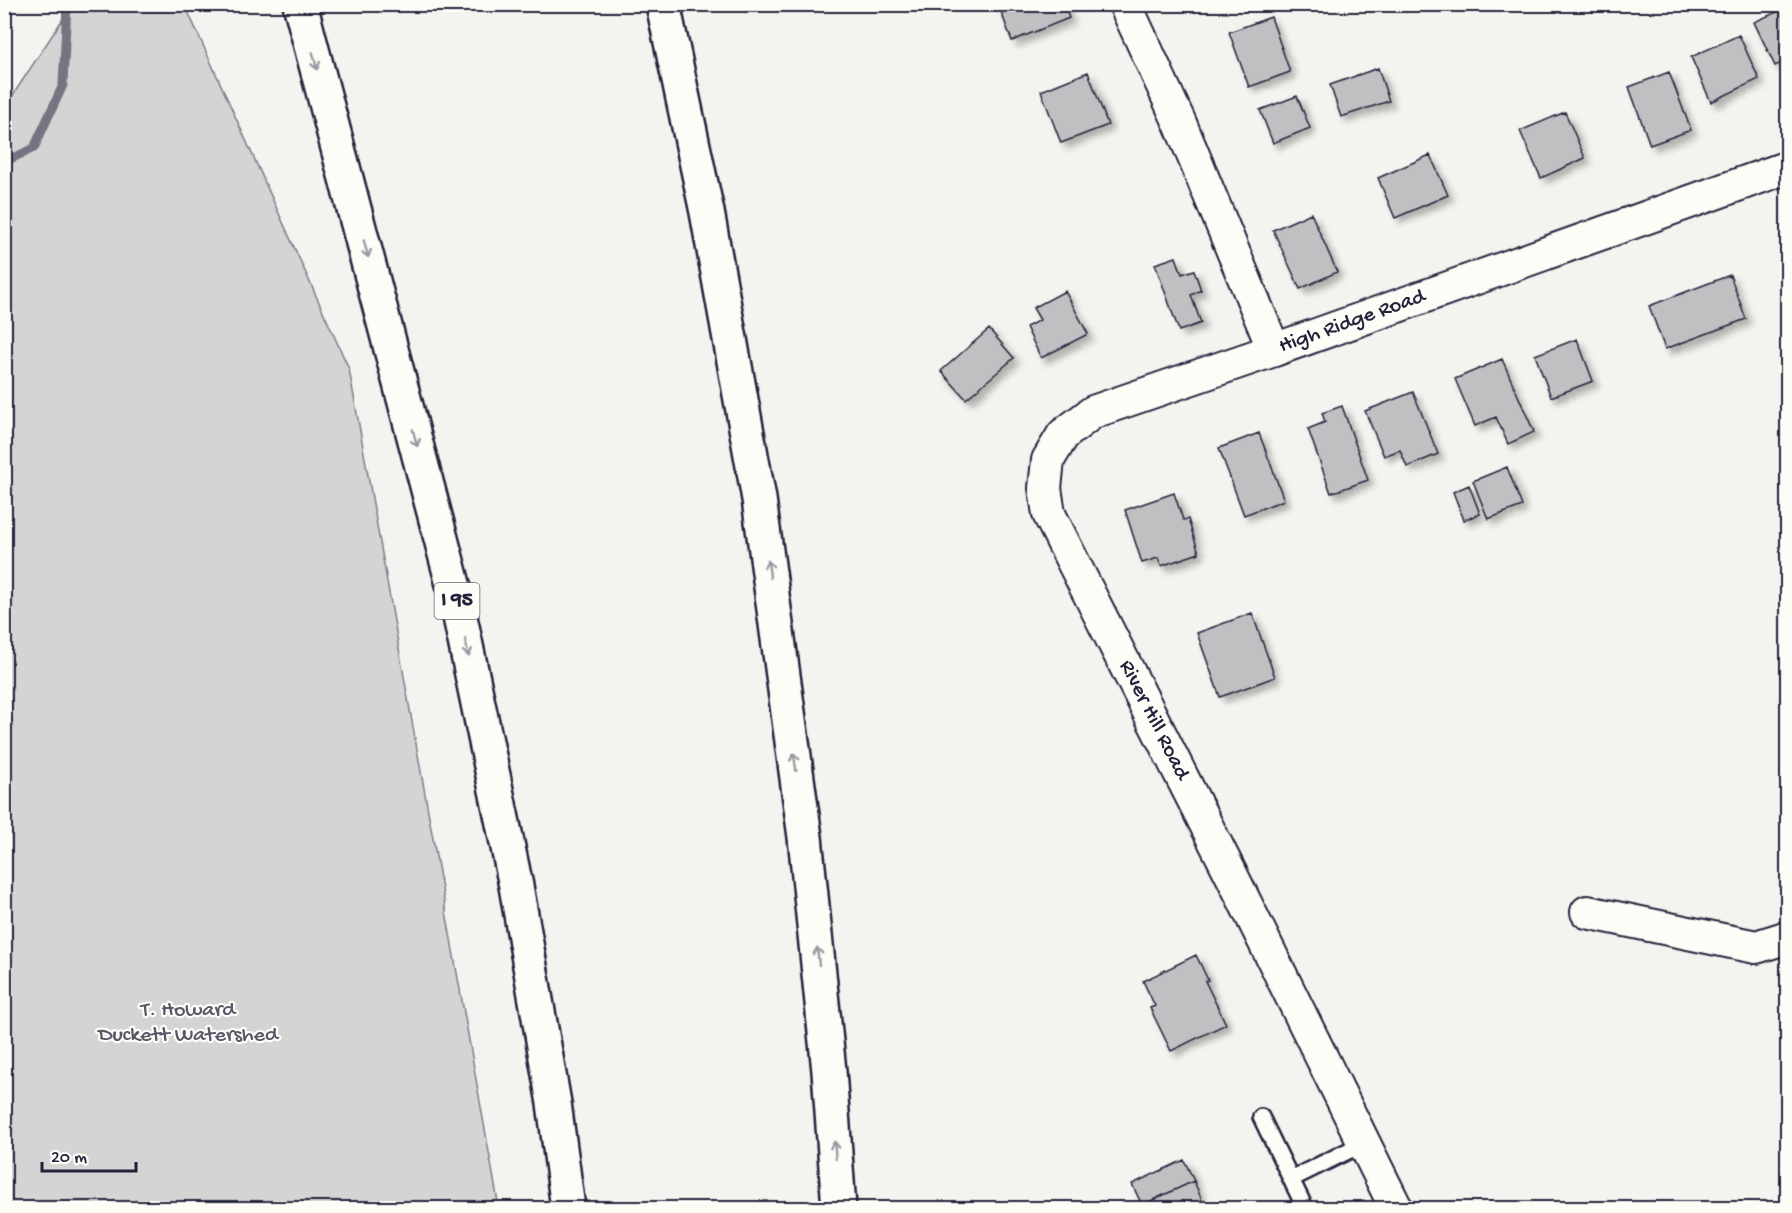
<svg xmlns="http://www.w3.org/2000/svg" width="1792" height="1213" viewBox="0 0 1792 1213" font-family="'Gochi Hand',sans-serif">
<defs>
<filter id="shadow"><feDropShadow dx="5.5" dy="5.5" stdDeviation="3" flood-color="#0004"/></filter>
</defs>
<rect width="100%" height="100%" fill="#f4f3ef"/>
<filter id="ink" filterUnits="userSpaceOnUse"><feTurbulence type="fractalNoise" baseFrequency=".0167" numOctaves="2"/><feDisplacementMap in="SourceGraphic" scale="12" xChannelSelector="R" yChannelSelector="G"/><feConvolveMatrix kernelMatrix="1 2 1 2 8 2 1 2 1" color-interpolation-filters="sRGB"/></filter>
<g filter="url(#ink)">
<path fill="#d5d4d5" stroke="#7c7b88" stroke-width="1.5" d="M 72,5 L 185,5 L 349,369 L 499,1208 L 5,1208 L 5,107 Z"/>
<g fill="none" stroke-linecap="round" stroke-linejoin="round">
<path stroke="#757582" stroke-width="9" d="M 4,162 L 34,148 L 63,85 L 67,4"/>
</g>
<path fill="#c0bfc2" stroke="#22223b" stroke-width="1.5" filter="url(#shadow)" d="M 998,4 L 1064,4 L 1069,18 L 1012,41 Z
M 1788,7 L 1788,60 L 1775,66 L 1754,22 Z
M 1271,17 L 1290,72 L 1249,87 L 1229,32 Z
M 1739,35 L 1759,79 L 1711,102 L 1691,57 Z
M 1378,68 L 1389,101 L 1341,117 L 1330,85 Z
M 1088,72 L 1108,125 L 1061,143 L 1041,91 Z
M 1669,72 L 1691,130 L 1650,145 L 1629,87 Z
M 1297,96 L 1310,128 L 1273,143 L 1260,110 Z
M 1565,112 L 1585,158 L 1541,178 L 1520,131 Z
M 1430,155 L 1448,195 L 1395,218 L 1378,178 Z
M 1311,213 L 1337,272 L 1300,289 L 1273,230 Z
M 1176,257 L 1182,274 L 1194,270 L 1201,290 L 1191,295 L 1201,323 L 1179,331 L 1155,264 Z
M 1730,275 L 1746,319 L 1665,349 L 1649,306 Z
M 1065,291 L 1088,334 L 1041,358 L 1026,327 L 1040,320 L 1033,308 Z
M 989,329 L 1014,358 L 966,399 L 941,371 Z
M 1577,339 L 1593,381 L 1551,397 L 1535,355 Z
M 1502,359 L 1534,432 L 1508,444 L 1496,417 L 1475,426 L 1455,379 Z
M 1413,392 L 1438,454 L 1407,467 L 1400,450 L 1384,456 L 1365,411 Z
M 1342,406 L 1368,480 L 1331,493 L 1308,429 L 1325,422 L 1322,413 Z
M 1259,433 L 1284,500 L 1244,515 L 1219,448 Z
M 1507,467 L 1522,506 L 1488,519 L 1473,481 Z
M 1469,485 L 1480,514 L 1464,520 L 1453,492 Z
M 1174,493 L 1183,520 L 1188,519 L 1199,553 L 1161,566 L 1158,558 L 1142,563 L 1125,510 Z
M 1252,613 L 1275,677 L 1220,697 L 1197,633 Z
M 1196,955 L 1208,980 L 1205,981 L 1226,1024 L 1171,1051 L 1150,1008 L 1155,1006 L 1143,981 Z
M 1184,1160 L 1194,1181 L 1142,1205 L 1132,1184 Z
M 1194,1181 L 1203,1203 L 1191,1208 L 1143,1208 L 1142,1205 Z"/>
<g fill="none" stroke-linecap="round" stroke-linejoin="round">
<defs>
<path id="lane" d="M 1261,1117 L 1305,1208
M 1291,1179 L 1362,1144"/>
<g id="street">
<path id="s1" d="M 1125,4 L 1179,121 L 1274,350 L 1788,167"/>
<path id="s2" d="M 1274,350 L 1093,412 L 1063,435 L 1048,460 L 1045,488 L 1049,514 L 1063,542 L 1230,872 L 1396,1208"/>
<path d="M 1587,912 L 1756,947 L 1788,937"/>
</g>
<path id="highway" d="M 300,4 L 454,588 L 516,886 L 554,1103 L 568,1208
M 663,4 L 707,212 L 759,499 L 805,837 L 829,1071 L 839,1208"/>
</defs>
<use href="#lane" stroke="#22223b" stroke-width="20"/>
<use href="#street" stroke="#22223b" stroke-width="36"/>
<use href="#highway" stroke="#22223b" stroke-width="38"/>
<use href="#lane" stroke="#fdfcf7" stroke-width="15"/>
<use href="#street" stroke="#fdfcf7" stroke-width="32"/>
<use href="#highway" stroke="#fdfcf7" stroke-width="33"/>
</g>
<defs><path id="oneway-shaft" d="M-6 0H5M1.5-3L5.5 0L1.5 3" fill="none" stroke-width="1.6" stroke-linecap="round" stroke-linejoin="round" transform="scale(1.5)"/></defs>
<g stroke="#9a9aa2">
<use href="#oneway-shaft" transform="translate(315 61) rotate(75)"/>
<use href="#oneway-shaft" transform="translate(366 249) rotate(75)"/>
<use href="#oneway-shaft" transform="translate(415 438) rotate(75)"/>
<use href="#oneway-shaft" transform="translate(769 569) rotate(-98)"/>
<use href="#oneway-shaft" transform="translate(467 648) rotate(78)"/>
<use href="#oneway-shaft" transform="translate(795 762) rotate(-98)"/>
<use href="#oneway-shaft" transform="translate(818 956) rotate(-96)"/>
<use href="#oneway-shaft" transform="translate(835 1150) rotate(-94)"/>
</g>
</g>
<g text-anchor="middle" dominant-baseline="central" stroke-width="4.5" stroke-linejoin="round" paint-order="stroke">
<rect fill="#fdfcf7" stroke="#646373" stroke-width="1.5" x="434.5" y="583" width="45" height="36" rx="4.5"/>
<g font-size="21" font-weight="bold" fill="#22223b">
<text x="457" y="601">I 95</text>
</g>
<g font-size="22" fill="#22223b" stroke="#fdfcf7">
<text stroke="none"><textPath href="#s1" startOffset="460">High Ridge Road</textPath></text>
<text stroke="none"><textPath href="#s2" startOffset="544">River Hill Road</textPath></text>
</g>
<g font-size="22" fill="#585769" stroke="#fdfcf7">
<text x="188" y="1011">T. Howard<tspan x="188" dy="25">Duckett Watershed</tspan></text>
</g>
</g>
<rect width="1792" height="1213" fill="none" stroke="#fdfcf7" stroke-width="24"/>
<rect x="12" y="12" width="1768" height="1189" fill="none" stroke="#22223b" stroke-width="2" filter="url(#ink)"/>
<path d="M42 1162v9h94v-9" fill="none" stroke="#22223b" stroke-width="3"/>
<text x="51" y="1162" font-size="18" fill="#22223b" stroke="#fdfcf7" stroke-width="4.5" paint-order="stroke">20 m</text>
</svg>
